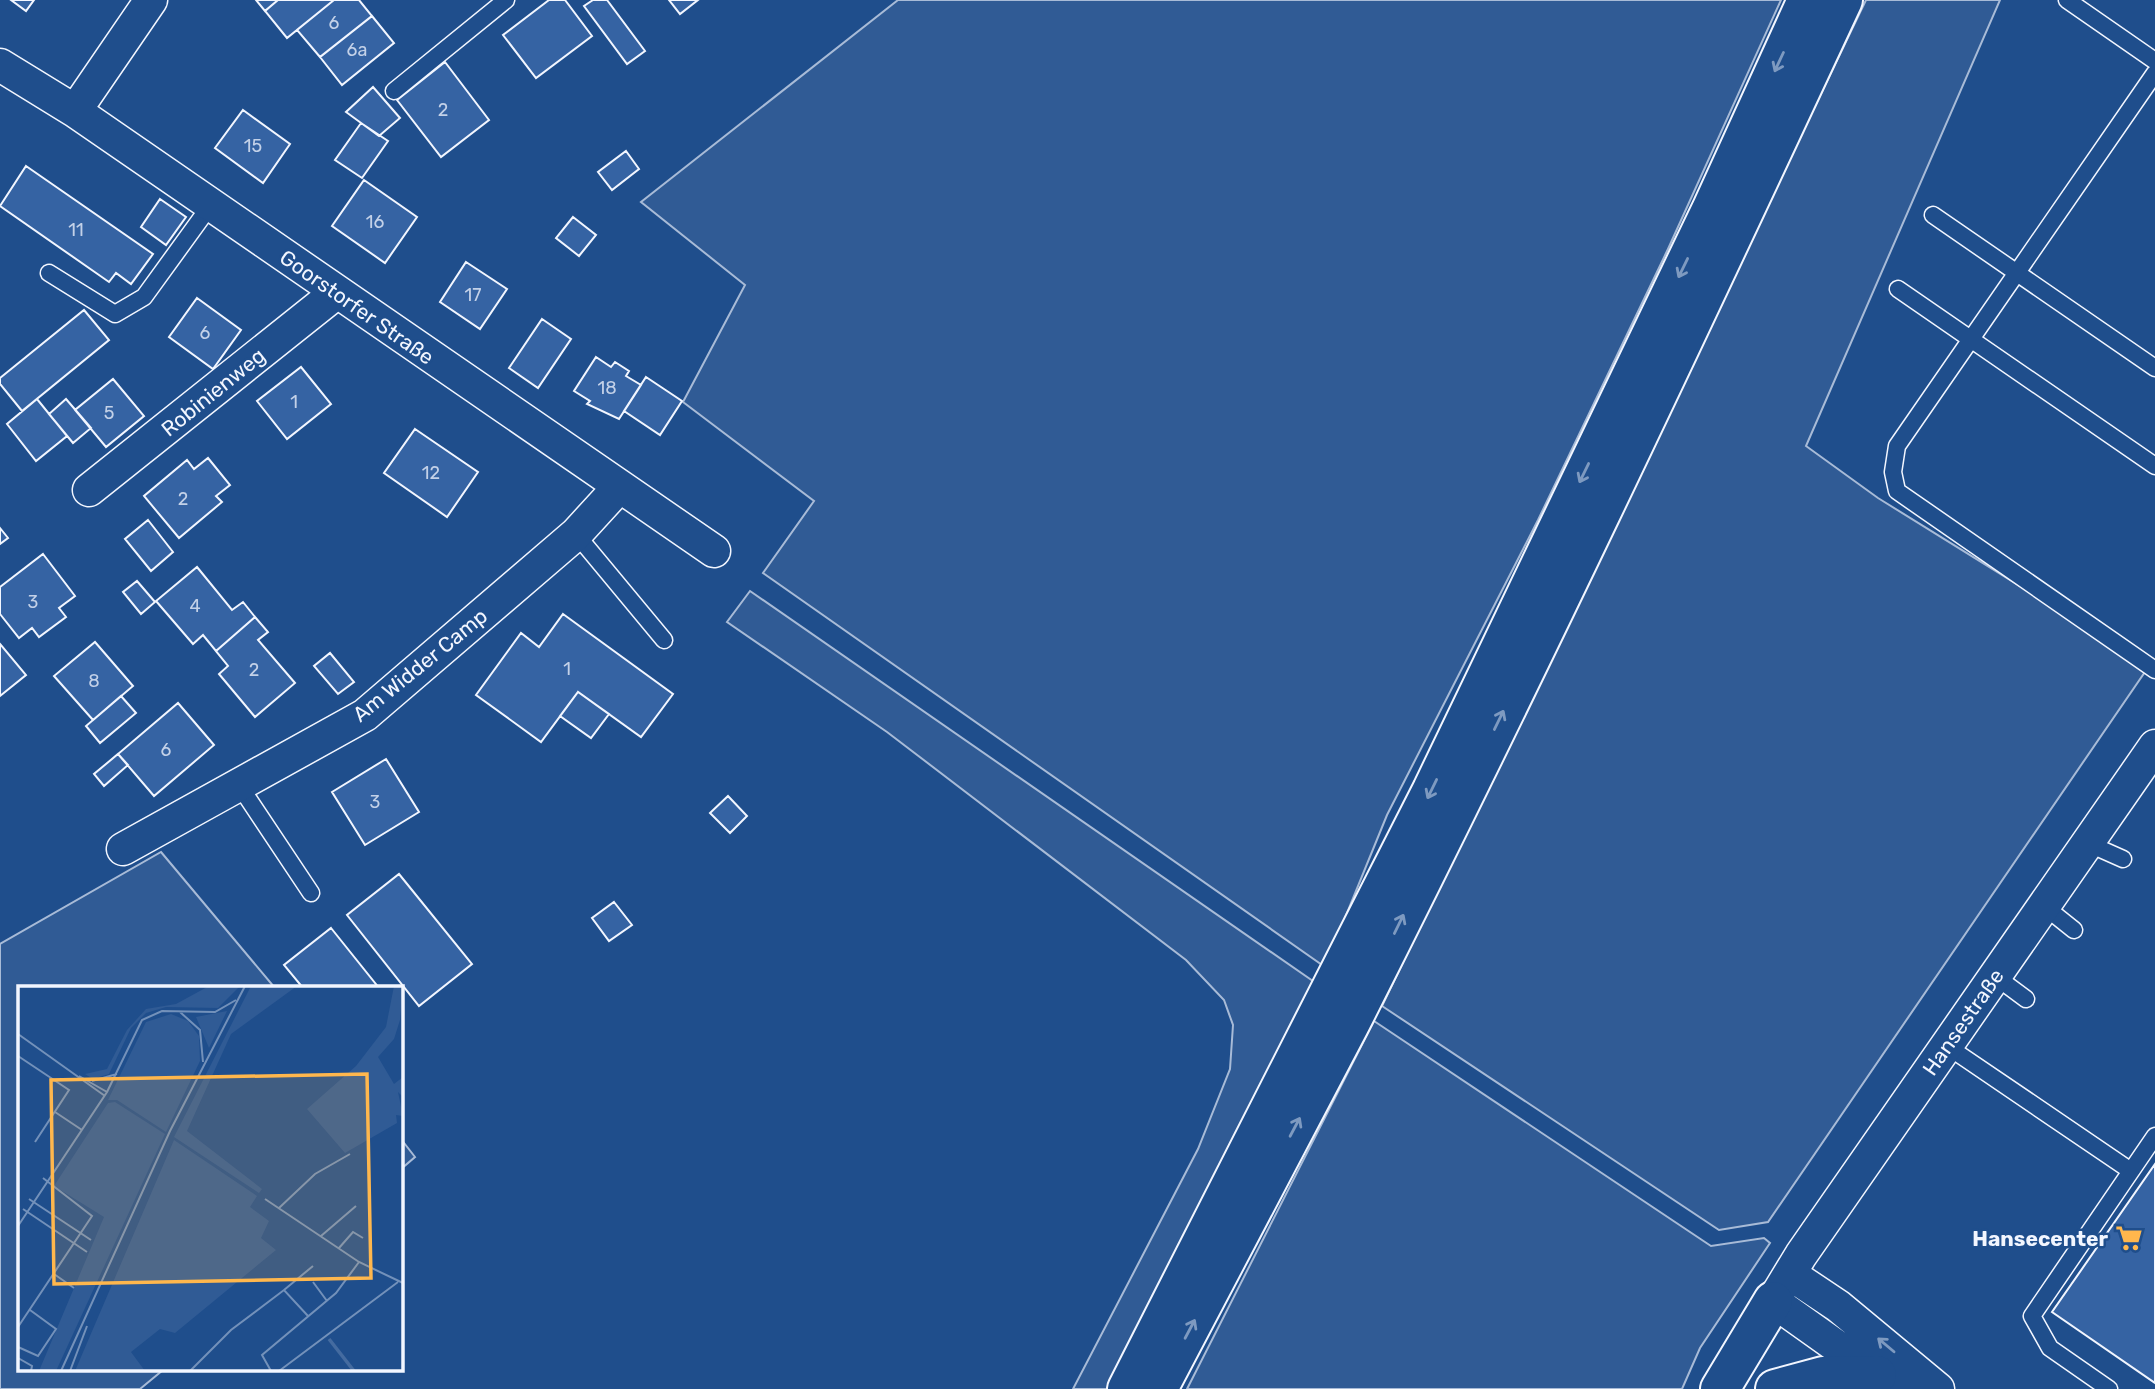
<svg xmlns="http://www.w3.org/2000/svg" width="2155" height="1389" viewBox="0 0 2155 1389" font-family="Rubik,sans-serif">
<rect width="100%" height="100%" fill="#1f4e8c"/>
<path fill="#305b95" stroke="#a8bbd7" stroke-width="2" d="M 898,0 L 1781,0 L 1668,249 L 1538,520 L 1387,815 L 1325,967 L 763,573 L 814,501 L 683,402 L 745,285 L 641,202 Z
M 1866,0 L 2000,0 L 1806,446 L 1878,498 L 2149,666 L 1768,1222 L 1719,1230 L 1382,1006 Z
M 750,591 L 1323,988 L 1113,1389 L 1073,1389 L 1198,1149 L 1230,1069 L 1233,1025 L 1224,1000 L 1186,960 L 887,732 L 727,622 Z
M 161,852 L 275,988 L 19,988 L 19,1370 L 163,1370 L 140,1389 L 0,1389 L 0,944 Z
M 1374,1021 L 1711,1246 L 1764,1238 L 1770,1243 L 1700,1348 L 1682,1389 L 1187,1389 Z
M 401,1139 L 415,1157 L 401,1169 Z"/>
<path fill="#3563a3" stroke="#f2f6ff" stroke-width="2" d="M 11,0 L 34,0 L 26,11 Z
M 256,0 L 278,0 L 265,11 Z
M 278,0 L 334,0 L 287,38 L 265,11 Z
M 334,0 L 359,0 L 372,16 L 320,57 L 297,30 Z
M 549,0 L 565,0 L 592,36 L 536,78 L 503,35 Z
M 593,0 L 607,0 L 645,51 L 627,64 L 584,6 Z
M 669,0 L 698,0 L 680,14 Z
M 372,16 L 394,43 L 342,85 L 320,57 Z
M 445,62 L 489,120 L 441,157 L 397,100 Z
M 373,87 L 400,118 L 379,136 L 346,112 Z
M 243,110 L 290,144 L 263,183 L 215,148 Z
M 361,123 L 388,141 L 362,178 L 335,160 Z
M 626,151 L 639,169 L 612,190 L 598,172 Z
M 26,166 L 153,254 L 131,284 L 116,273 L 109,282 L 0,206 Z
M 364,180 L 417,217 L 385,263 L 332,226 Z
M 160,199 L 186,217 L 166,245 L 141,227 Z
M 573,217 L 596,235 L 579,256 L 556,238 Z
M 466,262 L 507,289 L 480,329 L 440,302 Z
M 197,298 L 241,330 L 213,369 L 169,337 Z
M 84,310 L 109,340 L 22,411 L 0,384 L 0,378 Z
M 542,319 L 571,339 L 538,388 L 509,368 Z
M 596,357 L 611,367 L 615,362 L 629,371 L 626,376 L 641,385 L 619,419 L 587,404 L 590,401 L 574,391 Z
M 301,367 L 331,404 L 287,439 L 257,401 Z
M 646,377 L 682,401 L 660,435 L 624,411 Z
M 113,379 L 144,416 L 106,447 L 75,410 Z
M 37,399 L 67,436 L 36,461 L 7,424 Z
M 66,399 L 91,428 L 73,443 L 49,414 Z
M 415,429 L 478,472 L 447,517 L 384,473 Z
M 208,458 L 230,485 L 216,496 L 222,502 L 179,538 L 144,496 L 187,460 L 194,469 Z
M 148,520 L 173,552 L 151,571 L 125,539 Z
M 0,528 L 8,538 L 0,544 Z
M 43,554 L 75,596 L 59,608 L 66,617 L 39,637 L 32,628 L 19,638 L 0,614 L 0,587 Z
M 197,567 L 232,610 L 243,602 L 255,617 L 216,651 L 203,635 L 193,644 L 156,601 Z
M 137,581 L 155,602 L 141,614 L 123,592 Z
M 563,614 L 673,694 L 641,737 L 578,692 L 541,742 L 476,695 L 521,633 L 539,647 Z
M 255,617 L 268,632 L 258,640 L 295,683 L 255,717 L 219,674 L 228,666 L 216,651 Z
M 95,642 L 133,686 L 93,720 L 54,676 Z
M 0,644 L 26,675 L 0,696 Z
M 330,653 L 354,682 L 338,694 L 314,666 Z
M 578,692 L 609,714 L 591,738 L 560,716 Z
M 121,696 L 136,713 L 100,743 L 86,726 Z
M 178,703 L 214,745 L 154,796 L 118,754 Z
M 118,754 L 128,765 L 104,786 L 94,774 Z
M 386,759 L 419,812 L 365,845 L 332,792 Z
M 728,796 L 747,816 L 730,833 L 710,813 Z
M 399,874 L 472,964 L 419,1006 L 347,915 Z
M 614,902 L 632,925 L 609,941 L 592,918 Z
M 331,928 L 379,988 L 303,988 L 284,965 Z
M 2155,1164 L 2155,1383 L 2052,1312 Z"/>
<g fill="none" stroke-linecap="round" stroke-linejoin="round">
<defs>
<path id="lane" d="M 2067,0 L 2155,61
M 2155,73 L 1897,446 L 1893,472 L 1897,491 L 2155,670
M 394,91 L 506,0
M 1933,215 L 2155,368
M 49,273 L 115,314 L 144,297 L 210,206
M 1898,289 L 2155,466
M 576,534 L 664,640
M 239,785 L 311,893
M 2087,843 L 2123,859
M 2044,906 L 2074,930
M 1995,976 L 2026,999
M 1947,1046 L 2131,1171
M 2109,1389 L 2050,1348 L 2032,1316 L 2155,1136"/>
<path id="street" d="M 0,65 L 75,111 L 714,551
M 75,111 L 151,0
M 89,490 L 336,293
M 123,849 L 365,715 L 576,534 L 619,487
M 1790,1274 L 1838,1306 L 1938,1389
M 1912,1389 L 1877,1375 L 1773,1301 L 1801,1255 L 2155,746"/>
<path id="highway" d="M 1127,1389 L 1432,790 L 1712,208 L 1807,0
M 1158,1389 C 1222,1267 1287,1146 1350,1024 C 1521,686 1683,343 1843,0
M 1720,1389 L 1773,1301
M 1775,1389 L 1823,1376 L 1877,1375"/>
</defs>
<use href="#lane" stroke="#f2f6ff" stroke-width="19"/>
<use href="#street" stroke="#f2f6ff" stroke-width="35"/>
<use href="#highway" stroke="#f2f6ff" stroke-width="42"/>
<use href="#lane" stroke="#1f4e8c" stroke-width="16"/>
<use href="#street" stroke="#1f4e8c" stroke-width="32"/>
<use href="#highway" stroke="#1f4e8c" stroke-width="38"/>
</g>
<defs><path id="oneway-shaft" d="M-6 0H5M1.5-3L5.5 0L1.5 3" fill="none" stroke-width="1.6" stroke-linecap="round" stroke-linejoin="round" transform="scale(1.75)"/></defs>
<g stroke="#7e9ac0">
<use href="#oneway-shaft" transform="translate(1779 62) rotate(115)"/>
<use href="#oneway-shaft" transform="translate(1683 268) rotate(116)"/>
<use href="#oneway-shaft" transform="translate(1584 473) rotate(116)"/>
<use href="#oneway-shaft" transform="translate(1499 720) rotate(-64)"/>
<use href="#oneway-shaft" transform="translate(1432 789) rotate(116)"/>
<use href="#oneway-shaft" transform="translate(1399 924) rotate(-64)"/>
<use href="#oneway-shaft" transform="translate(1295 1127) rotate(-62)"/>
<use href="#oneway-shaft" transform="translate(1190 1329) rotate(-62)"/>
<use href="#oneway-shaft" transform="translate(1886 1345) rotate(-140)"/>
</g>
<defs>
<symbol id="supermarket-bare" viewBox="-9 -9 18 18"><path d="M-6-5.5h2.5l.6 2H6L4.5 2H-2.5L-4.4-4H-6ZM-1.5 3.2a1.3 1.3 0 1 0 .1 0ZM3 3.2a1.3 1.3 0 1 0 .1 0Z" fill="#ffb74d" stroke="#1f4e8c" stroke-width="2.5" paint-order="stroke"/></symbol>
</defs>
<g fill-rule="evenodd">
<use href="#supermarket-bare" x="2110" y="1219" width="38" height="38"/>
</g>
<g text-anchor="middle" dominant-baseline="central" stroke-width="5" stroke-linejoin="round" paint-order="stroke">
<g font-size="18" fill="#c3d1e8">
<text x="334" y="23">6</text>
<text x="357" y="50">6a</text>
<text x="443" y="110">2</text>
<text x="253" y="146">15</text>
<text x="375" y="222">16</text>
<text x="76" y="230">11</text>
<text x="473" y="295">17</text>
<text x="205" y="333">6</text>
<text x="607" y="388">18</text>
<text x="294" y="402">1</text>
<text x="109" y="413">5</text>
<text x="431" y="473">12</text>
<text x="183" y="499">2</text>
<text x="33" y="602">3</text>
<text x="195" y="606">4</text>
<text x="567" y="669">1</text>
<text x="254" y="670">2</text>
<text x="94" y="681">8</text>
<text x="166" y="750">6</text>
<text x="375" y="802">3</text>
</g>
<g font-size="21" fill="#f2f6ff" stroke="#1f4e8c">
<text transform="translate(357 307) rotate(35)">Goorstorfer Straße</text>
<text transform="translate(213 392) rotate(-39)">Robinienweg</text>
<text transform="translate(420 665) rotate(-39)">Am Widder Camp</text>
<text transform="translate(1963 1022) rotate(-55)">Hansestraße</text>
</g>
<g font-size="21" font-weight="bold" fill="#f2f6ff" stroke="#1f4e8c" text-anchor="end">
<text x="2108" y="1238">Hansecenter</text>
</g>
</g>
<g transform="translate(18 986)">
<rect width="385" height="385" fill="#1f4e8c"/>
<path d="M 191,0 L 222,0 L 200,22 L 148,21 L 128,27 L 113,42 L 91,88 L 75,93 L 67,88 L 89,83 L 109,44 L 128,23 L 158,18 ZM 233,0 L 279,0 L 213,48 L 169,145 L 244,203 L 241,207 L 156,151 ZM 376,0 L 385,0 L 382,34 L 376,53 L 360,71 L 376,98 L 385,91 L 385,111 L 380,106 L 385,130 L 378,129 L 379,137 L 327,167 L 289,123 L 338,80 L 368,41 ZM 209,25 L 191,62 L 178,31 ZM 153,28 L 170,35 L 181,50 L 182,75 L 148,146 L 99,114 L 90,114 L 128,36 ZM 97,116 L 147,148 L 38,385 L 21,385 L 86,231 L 36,200 L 90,117 ZM 156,154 L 239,210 L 232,221 L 251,235 L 243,252 L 258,264 L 157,347 L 142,343 L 113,366 L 127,385 L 57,385 Z" fill="#305b95"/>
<path fill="none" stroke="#446ba0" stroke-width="3.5" d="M 311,353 L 336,385"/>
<path fill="none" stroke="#7391ba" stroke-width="2" d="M 162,26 L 182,44 L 185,76M 0,48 L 87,110M 0,70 L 51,104 L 17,156M 74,95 L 99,88M 89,106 L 124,34 L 144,25 L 197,26 L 218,14M 37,126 L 64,144M 11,213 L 73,254M 247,213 L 341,276 L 385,297M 261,222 L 297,188 L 332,168M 5,223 L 69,266M 0,240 L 89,106 L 61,90M 303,250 L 338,220M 321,262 L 335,246 L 345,252M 36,288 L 56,302M 295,296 L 309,315M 266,304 L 295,280M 0,341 L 74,230 L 25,192M 0,361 L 20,370 L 38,343 L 12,324M 0,372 L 14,380 L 13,385M 43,385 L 152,145 L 227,0M 52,385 L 69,340M 172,385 L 213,344 L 266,304 L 290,330M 253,385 L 244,369 L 318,307 L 341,276M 261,385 L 380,296"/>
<path fill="#ffb74d" fill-opacity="0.15" stroke="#ffb74d" stroke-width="3.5" d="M 349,88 L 353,292 L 36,298 L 33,94 Z"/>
<rect width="385" height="385" fill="none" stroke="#f2f6ff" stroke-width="3.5"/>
</g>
</svg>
